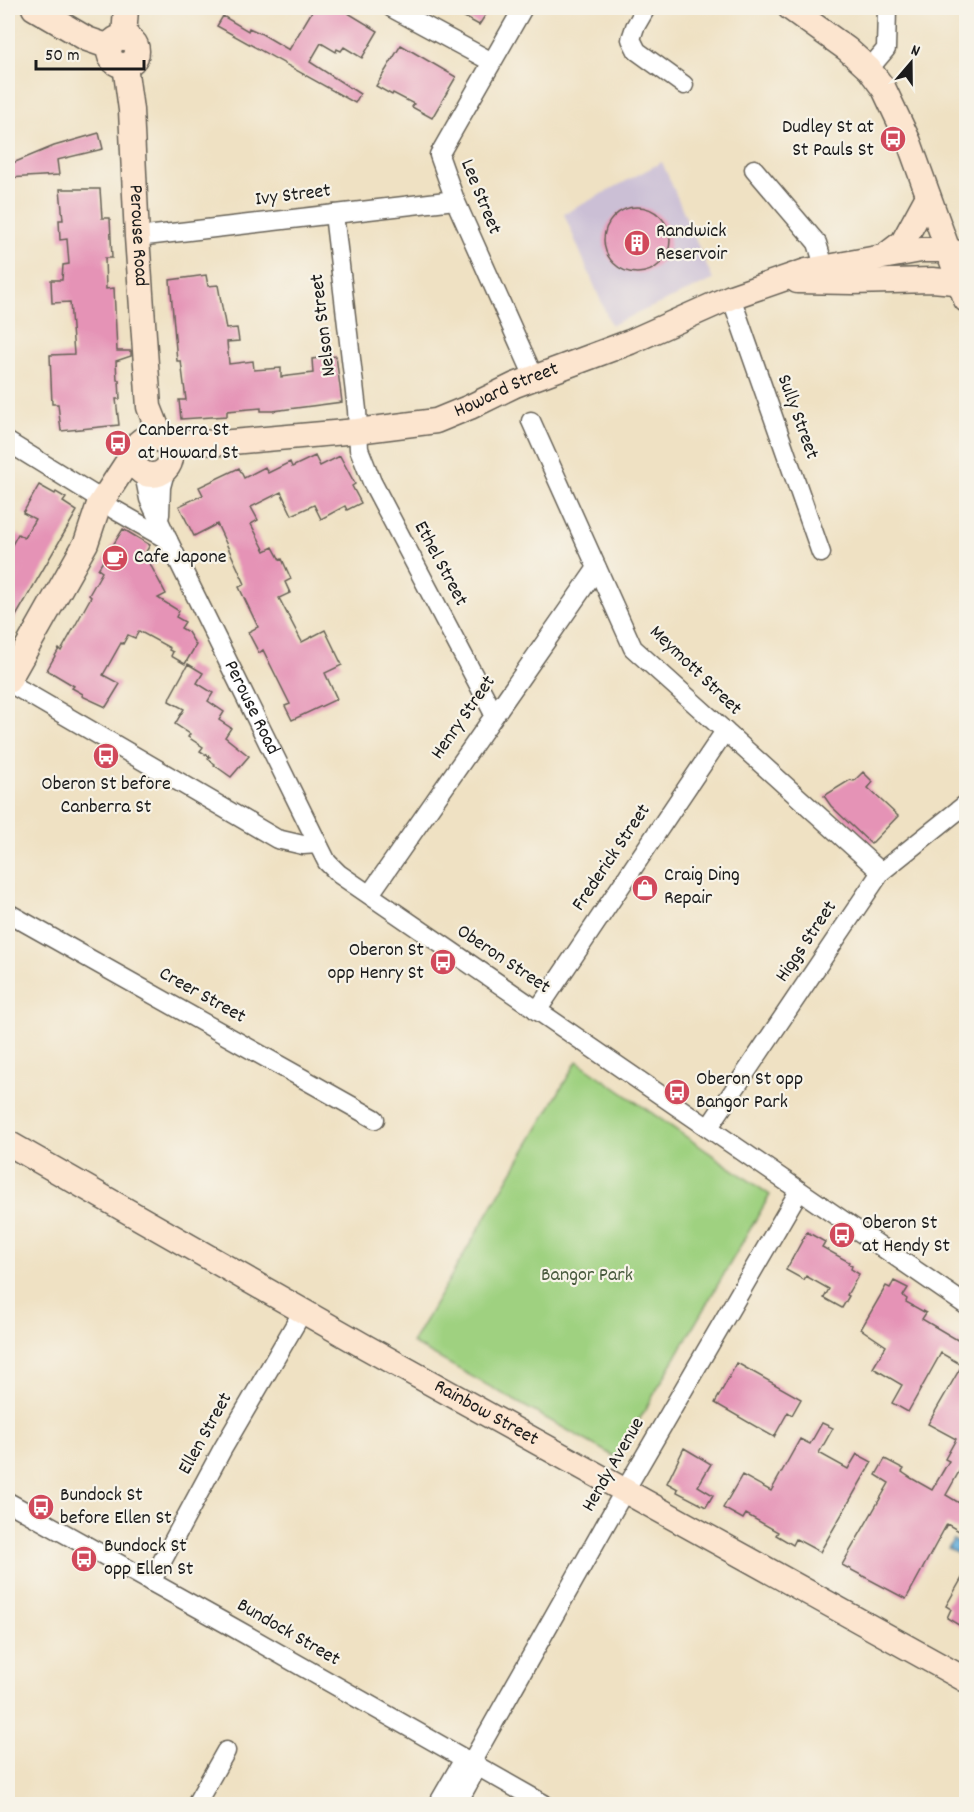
<svg xmlns="http://www.w3.org/2000/svg" width="974" height="1812" viewBox="0 0 974 1812" font-family="Dekko,sans-serif">
<rect width="100%" height="100%" fill="#f7f3e8"/>
<filter id="ink" filterUnits="userSpaceOnUse"><feTurbulence type="fractalNoise" baseFrequency=".0167" numOctaves="2"/><feDisplacementMap in="SourceGraphic" scale="12" xChannelSelector="R" yChannelSelector="G"/><feConvolveMatrix kernelMatrix="1 2 1 2 8 2 1 2 1" color-interpolation-filters="sRGB"/></filter>
<filter id="wash" filterUnits="userSpaceOnUse"><feTurbulence type="fractalNoise" baseFrequency=".008" numOctaves="4" result="noise"/><feDisplacementMap in="SourceGraphic" scale="24" xChannelSelector="R" yChannelSelector="G"/><feGaussianBlur stdDeviation="1.35" result="paint"/><feColorMatrix in="noise" values="0 0 0 0 0 0 0 0 0 0 0 0 0 0 0 0 0 1.4 0 .05"/><feComposite in="paint" operator="in"/></filter>
<g filter="url(#wash)">
<rect width="100%" height="100%" fill="#efe1c3"/>
<path fill="#cbbfd5" d="M 662,162 L 713,280 L 611,325 L 564,214 Z"/>
<path fill="#9fd180" stroke="#5e764e" stroke-width="1.5" d="M 577,1061 L 770,1195 L 617,1458 L 412,1343 Z"/>
<path fill="#61abd9" stroke="#3e647a" stroke-width="1.5" d="M 953,1540 L 966,1547 L 966,1552 L 962,1557 L 948,1548 Z"/>
<g id="blocks">
<path fill="#e593b6" d="M 314,8 L 340,8 L 378,31 L 362,58 L 344,47 L 341,51 L 337,49 L 336,52 L 321,43 L 310,62 L 360,94 L 355,103 L 217,26 L 223,16 L 248,31 L 249,28 L 262,34 L 289,50 Z
M 448,8 L 490,8 L 479,25 Z
M 401,45 L 456,77 L 432,118 L 412,107 L 414,104 L 393,93 L 392,95 L 376,86 Z
M 99,133 L 103,149 L 57,160 L 59,175 L 8,178 L 8,165 L 54,146 Z
M 60,189 L 100,189 L 102,218 L 110,218 L 112,258 L 105,258 L 106,289 L 114,288 L 117,351 L 131,351 L 131,356 L 116,361 L 117,380 L 119,380 L 120,399 L 116,399 L 119,425 L 61,431 L 58,404 L 52,404 L 50,355 L 74,354 L 70,302 L 52,303 L 51,280 L 62,280 L 63,265 L 69,264 L 67,239 L 60,240 L 59,220 L 63,220 Z
M604 240a33 33 0 1 1 66 0a33 33 0 1 1-66 0Z
M 206,275 L 208,286 L 218,285 L 226,329 L 237,328 L 239,341 L 227,342 L 229,364 L 253,361 L 254,370 L 281,368 L 281,377 L 313,373 L 312,359 L 336,356 L 342,402 L 273,411 L 261,411 L 261,408 L 227,411 L 227,416 L 181,419 L 179,400 L 186,400 L 181,361 L 177,361 L 170,280 Z
M 315,456 L 320,466 L 340,456 L 355,484 L 352,486 L 361,503 L 347,510 L 345,506 L 321,519 L 314,505 L 292,515 L 281,492 L 251,507 L 258,520 L 251,524 L 265,551 L 273,547 L 280,560 L 282,559 L 291,579 L 285,582 L 290,593 L 279,598 L 302,642 L 325,630 L 342,665 L 325,673 L 337,699 L 292,720 L 285,706 L 290,704 L 263,650 L 259,653 L 248,632 L 258,627 L 239,587 L 245,584 L 217,524 L 194,536 L 179,506 L 203,495 L 199,487 L 239,468 L 244,478 L 265,467 L 268,473 L 290,462 L 292,467 Z
M 39,485 L 55,494 L 56,492 L 66,498 L 63,502 L 77,511 L 8,630 L 8,552 L 18,534 L 24,538 L 35,519 L 23,513 Z
M 123,529 L 150,545 L 143,557 L 151,562 L 150,564 L 166,594 L 158,598 L 179,611 L 176,617 L 185,622 L 181,628 L 188,632 L 196,645 L 185,664 L 171,656 L 173,652 L 169,650 L 170,648 L 139,631 L 135,638 L 128,635 L 123,644 L 121,643 L 103,675 L 120,684 L 106,707 L 82,696 L 83,694 L 72,688 L 74,686 L 47,670 L 59,649 L 61,651 L 91,597 L 89,595 L 102,572 L 98,569 Z
M 188,664 L 203,673 L 197,683 L 213,693 L 208,701 L 224,712 L 219,720 L 231,728 L 225,737 L 249,756 L 231,777 L 214,765 L 215,764 L 208,759 L 210,757 L 200,751 L 203,747 L 188,737 L 190,734 L 175,724 L 184,709 L 169,701 L 170,697 Z
M 863,772 L 873,782 L 868,788 L 898,816 L 871,844 L 831,806 L 824,796 L 850,780 L 854,781 Z
M 807,1232 L 825,1242 L 822,1247 L 849,1262 L 848,1264 L 852,1266 L 851,1269 L 859,1274 L 847,1295 L 849,1296 L 842,1308 L 824,1298 L 829,1289 L 806,1276 L 804,1280 L 786,1270 Z
M 894,1281 L 908,1288 L 903,1296 L 907,1299 L 906,1302 L 926,1313 L 922,1319 L 966,1345 L 966,1459 L 946,1495 L 966,1507 L 966,1535 L 947,1524 L 906,1599 L 842,1565 L 889,1483 L 876,1475 L 885,1459 L 904,1469 L 902,1472 L 911,1478 L 932,1490 L 949,1461 L 945,1459 L 956,1439 L 928,1424 L 962,1365 L 941,1353 L 908,1412 L 892,1403 L 902,1385 L 873,1368 L 886,1346 L 861,1329 L 886,1286 L 890,1288 Z
M 737,1363 L 801,1399 L 792,1415 L 788,1412 L 774,1437 L 715,1403 Z
M 822,1423 L 833,1428 L 819,1453 L 848,1469 L 857,1454 L 872,1462 L 820,1552 L 796,1539 L 793,1545 L 776,1535 L 778,1532 L 746,1514 L 743,1519 L 723,1508 L 742,1475 L 771,1491 L 800,1439 L 810,1444 Z
M 684,1448 L 711,1464 L 698,1486 L 713,1495 L 706,1507 L 677,1492 L 678,1489 L 667,1483 Z
M 966,1571 L 966,1618 L 962,1627 L 947,1618 L 951,1609 L 946,1606 Z"/>
</g>
</g>
<g filter="url(#ink)">
<use href="#blocks" fill-opacity="0" stroke="#666156" stroke-width="1.5"/>
<g fill="none" stroke-linecap="round" stroke-linejoin="round">
<defs>
<g id="street">
<path d="M 392,8 L 492,62"/>
<path d="M 523,8 L 439,155 L 455,200 L 534,377"/>
<path d="M 646,8 L 635,27 L 631,39 L 637,51 L 684,85"/>
<path d="M 869,69 L 886,49 L 887,8"/>
<path d="M 754,169 L 817,243 L 824,266"/>
<path d="M 334,214 L 357,410 L 359,449 L 372,482 L 494,714"/>
<path d="M 137,237 L 455,200"/>
<path d="M 731,297 L 821,553"/>
<path d="M 531,421 L 633,648 L 881,872"/>
<path d="M 8,442 L 102,500"/>
<path id="s1" d="M 144,474 L 149,499 L 168,540 L 318,844 L 327,862 L 339,874 L 966,1305"/>
<path d="M 115,510 L 168,540"/>
<path d="M 160,515 L 161,487 L 166,468"/>
<path d="M 8,677 L 18,688 L 277,839 L 303,845 L 318,844"/>
<path d="M 370,894 L 597,568"/>
<path d="M 8,913 L 375,1119"/>
<path d="M 537,1011 L 725,731"/>
<path d="M 709,1127 L 881,872 L 966,804"/>
<path d="M 8,1502 L 227,1624 L 544,1804"/>
<path d="M 151,1582 L 222,1450 L 303,1311"/>
<path d="M 471,1763 L 617,1504 L 799,1191"/>
<path d="M 196,1804 L 226,1751"/>
<path d="M 438,1804 L 464,1759"/>
<path d="M 457,1804 L 478,1766"/>
</g>
<g id="secondary">
<path d="M 34,8 L 87,39 L 110,47"/>
<path d="M 790,8 L 847,49 L 869,69 L 884,89 L 909,142 L 966,300"/>
<circle cx="123" cy="51" r="14"/>
<path d="M 124,38 L 126,8"/>
<path id="s2" d="M 125,65 L 131,110 L 137,237 L 149,407 L 162,440"/>
<path d="M 886,255 L 903,242 L 928,196"/>
<path d="M 797,281 L 852,282 L 932,280 L 966,283"/>
<circle cx="152" cy="456" r="19"/>
<path id="s3" d="M 163,441 L 220,443 L 357,431 L 436,421 L 470,407 L 515,385 L 630,342 L 731,297 L 806,271 L 921,250 L 948,250 L 966,256"/>
<path d="M 8,681 L 86,543 L 98,507 L 132,455"/>
<path id="s4" d="M 8,1143 L 364,1346 L 966,1680"/>
</g>
</defs>
<use href="#street" stroke="#666156" stroke-width="21"/>
<use href="#secondary" stroke="#666156" stroke-width="27"/>
<use href="#street" stroke="#fff" stroke-width="18"/>
<use href="#secondary" stroke="#fce5cf" stroke-width="24"/>
</g>
</g>
<defs>
<symbol id="bus-disc" viewBox="-11 -11 22 22"><circle r="9.5" fill="#d1495b" stroke="#f7f3e8"/><path d="M-5-6H5V4H4V6H2V4H-2V6H-4V4H-5ZM-3.5-4V0h7V-4ZM-3.5 1.2v1.5H-2V1.2ZM2 1.2v1.5H3.5V1.2Z" fill="#fff"/></symbol>
<symbol id="building-disc" viewBox="-11 -11 22 22"><circle r="9.5" fill="#d1495b" stroke="#f7f3e8"/><path d="M-4-6H4V6H1V3H-1V6H-4ZM-2.5-4.3h1.7v1.8h-1.7ZM.8-4.3h1.7v1.8H.8ZM-2.5-1h1.7V.8h-1.7ZM.8-1h1.7V.8H.8Z" fill="#fff"/></symbol>
<symbol id="cafe-disc" viewBox="-11 -11 22 22"><circle r="9.5" fill="#d1495b" stroke="#f7f3e8"/><path d="M-5.5-4.5H6V0H3Q3 3.5 0 3.5H-2.5Q-5.5 3.5-5.5 0ZM3-3.2v2h1.7v-2ZM-6 4.5H4V6H-6Z" fill="#fff"/></symbol>
<symbol id="shop-disc" viewBox="-11 -11 22 22"><circle r="9.5" fill="#d1495b" stroke="#f7f3e8"/><path d="M-5-2.5h2.3a2.7 3.5 0 0 1 5.4 0H5L5.5 6h-11ZM-1.5-2.5h3a1.5 2.3 0 0 0-3 0Z" fill="#fff"/></symbol>
</defs>
<g fill-rule="evenodd">
<use href="#bus-disc" x="878" y="124" width="30" height="30"/>
<use href="#building-disc" x="622" y="228" width="30" height="30"/>
<use href="#bus-disc" x="103" y="428" width="30" height="30"/>
<use href="#cafe-disc" x="100" y="543" width="30" height="30"/>
<use href="#bus-disc" x="91" y="741" width="30" height="30"/>
<use href="#shop-disc" x="630" y="873" width="30" height="30"/>
<use href="#bus-disc" x="428" y="947" width="30" height="30"/>
<use href="#bus-disc" x="662" y="1077" width="30" height="30"/>
<use href="#bus-disc" x="827" y="1220" width="30" height="30"/>
<use href="#bus-disc" x="26" y="1492" width="30" height="30"/>
<use href="#bus-disc" x="69" y="1544" width="30" height="30"/>
</g>
<g text-anchor="middle" dominant-baseline="central" stroke-width="4.5" stroke-linejoin="round" paint-order="stroke">
<g font-size="20" fill="#1c1c1c" stroke="#f7f3e8" text-anchor="start">
<text x="874" y="128" text-anchor="end">Dudley St at<tspan x="874" dy="23">St Pauls St</tspan></text>
<text x="656" y="232">Randwick<tspan x="656" dy="23">Reservoir</tspan></text>
<text x="138" y="431">Canberra St<tspan x="138" dy="23">at Howard St</tspan></text>
<text x="134" y="558">Cafe Japone</text>
<text x="106" y="785" text-anchor="middle">Oberon St before<tspan x="106" dy="23">Canberra St</tspan></text>
<text x="664" y="876">Craig Ding<tspan x="664" dy="23">Repair</tspan></text>
<text x="424" y="951" text-anchor="end">Oberon St<tspan x="424" dy="23">opp Henry St</tspan></text>
<text x="696" y="1080">Oberon St opp<tspan x="696" dy="23">Bangor Park</tspan></text>
<text x="862" y="1224">Oberon St<tspan x="862" dy="23">at Hendy St</tspan></text>
<text x="60" y="1496">Bundock St<tspan x="60" dy="23">before Ellen St</tspan></text>
<text x="104" y="1547">Bundock St<tspan x="104" dy="23">opp Ellen St</tspan></text>
</g>
<g font-size="20" fill="#1c1c1c" stroke="#f7f3e8">
<text transform="translate(293 196) rotate(-7)">Ivy Street</text>
<text transform="translate(480 197) rotate(68)">Lee Street</text>
<text stroke="none"><textPath href="#s2" startOffset="171">Perouse Road</textPath></text>
<text transform="translate(324 325) rotate(-97)">Nelson Street</text>
<text stroke="none"><textPath href="#s3" startOffset="351">Howard Street</textPath></text>
<text transform="translate(797 417) rotate(70)">Sully Street</text>
<text transform="translate(440 564) rotate(62)">Ethel Street</text>
<text transform="translate(695 671) rotate(44)">Meymott Street</text>
<text stroke="none"><textPath href="#s1" startOffset="258">Perouse Road</textPath></text>
<text transform="translate(464 718) rotate(-55)">Henry Street</text>
<text transform="translate(612 858) rotate(-56)">Frederick Street</text>
<text transform="translate(807 942) rotate(-56)">Higgs Street</text>
<text transform="translate(503 960) rotate(34)">Oberon Street</text>
<text transform="translate(202 996) rotate(29)">Creer Street</text>
<text stroke="none"><textPath href="#s4" startOffset="549">Rainbow Street</textPath></text>
<text transform="translate(206 1434) rotate(-61)">Ellen Street</text>
<text transform="translate(614 1465) rotate(-60)">Hendy Avenue</text>
<text transform="translate(288 1633) rotate(30)">Bundock Street</text>
</g>
<g font-size="20" fill="#4a5b3f" stroke="#f7f3e8">
<text x="587" y="1276">Bangor Park</text>
</g>
</g>
<rect width="974" height="1812" fill="none" stroke="#f7f3e8" stroke-width="30"/>
<g transform="translate(911 63) rotate(20)" stroke="#f7f3e8" stroke-width="4.5" paint-order="stroke">
<path d="M0-4.5L10 22L0 15L-10 22Z" fill="#1c1c1c"/>
<text y="-9" font-size="16" font-weight="bold" text-anchor="middle" fill="#1c1c1c">N</text>
</g>
<path d="M36 60v9h108v-9" fill="none" stroke="#1c1c1c" stroke-width="3"/>
<text x="45" y="60" font-size="18" fill="#1c1c1c" stroke="#f7f3e8" stroke-width="4.5" paint-order="stroke">50 m</text>
</svg>
